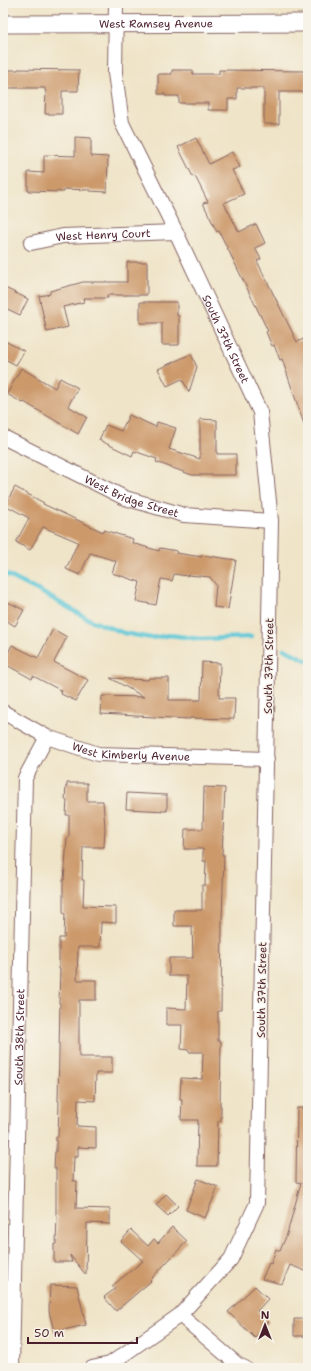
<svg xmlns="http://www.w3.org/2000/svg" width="311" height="1371" viewBox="0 0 311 1371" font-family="'Shantell Sans',sans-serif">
<rect width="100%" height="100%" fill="#f7f3e8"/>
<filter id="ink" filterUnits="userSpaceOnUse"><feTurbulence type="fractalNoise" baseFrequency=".025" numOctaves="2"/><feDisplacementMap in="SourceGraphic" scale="8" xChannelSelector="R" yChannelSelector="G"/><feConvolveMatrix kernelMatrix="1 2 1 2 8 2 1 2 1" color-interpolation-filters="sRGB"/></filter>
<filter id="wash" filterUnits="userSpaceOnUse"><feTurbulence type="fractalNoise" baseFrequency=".012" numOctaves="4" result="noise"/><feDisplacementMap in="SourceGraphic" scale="16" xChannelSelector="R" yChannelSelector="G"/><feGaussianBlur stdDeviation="0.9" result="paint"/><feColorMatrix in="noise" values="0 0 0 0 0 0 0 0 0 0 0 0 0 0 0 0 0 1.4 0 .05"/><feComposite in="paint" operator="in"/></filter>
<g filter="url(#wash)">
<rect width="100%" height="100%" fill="#efe4c8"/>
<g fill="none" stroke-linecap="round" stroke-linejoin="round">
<path stroke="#5dc7d7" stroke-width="4.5" d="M 3,573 L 41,592 L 90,620 L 124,633 L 151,638 L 170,635 L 200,639 L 251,637
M 284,649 L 308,661"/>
</g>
<g id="blocks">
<path fill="#cc996b" d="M 18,69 L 79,70 L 78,91 L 62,91 L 62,114 L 45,114 L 46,91 L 45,91 L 45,88 L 3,88 L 3,74 L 7,74 L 7,70 L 18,70 Z
M 172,70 L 193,70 L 193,74 L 219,74 L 219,70 L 306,71 L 306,92 L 279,92 L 279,124 L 264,124 L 264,88 L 237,88 L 237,99 L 228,99 L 228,110 L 208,110 L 208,103 L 179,103 L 179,96 L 165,96 L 165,94 L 158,94 L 158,74 L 172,74 Z
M 75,137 L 91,138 L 91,156 L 108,157 L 107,192 L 90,191 L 90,190 L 64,189 L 64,192 L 28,191 L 28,172 L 44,173 L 44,155 L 75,156 Z
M 196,138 L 209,164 L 232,152 L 240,167 L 232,170 L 244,194 L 224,203 L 239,232 L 256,224 L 265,243 L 255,248 L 261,259 L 257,261 L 297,342 L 308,337 L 308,426 L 305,427 L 282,359 L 280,360 L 274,345 L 272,346 L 266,332 L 268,331 L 219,231 L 217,232 L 203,203 L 208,202 L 195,176 L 193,177 L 178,147 Z
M 127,262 L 147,262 L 147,295 L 107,295 L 108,298 L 83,298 L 84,302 L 63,307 L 68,327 L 47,332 L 39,296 L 50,294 L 50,291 L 83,282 L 127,282 Z
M 3,287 L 28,299 L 20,315 L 3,307 Z
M 140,302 L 177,302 L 177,316 L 179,316 L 179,345 L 162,345 L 162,323 L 140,323 Z
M 3,340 L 24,351 L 16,365 L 3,358 Z
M 191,354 L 197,367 L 189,392 L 182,379 L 167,386 L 158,369 Z
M 21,368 L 55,388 L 60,378 L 78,388 L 68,406 L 87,417 L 78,434 L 24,402 L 23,403 L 7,394 Z
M 129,415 L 156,427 L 157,422 L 176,428 L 169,449 L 200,459 L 200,419 L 217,420 L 217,454 L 236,454 L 236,475 L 192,475 L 156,462 L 157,459 L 134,451 L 132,456 L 99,440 L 106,425 L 121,431 Z
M 15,487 L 44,503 L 43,504 L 103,532 L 104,530 L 133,539 L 132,543 L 159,551 L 160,548 L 177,551 L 176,553 L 202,557 L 202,555 L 236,560 L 228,609 L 214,607 L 216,585 L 210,577 L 188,575 L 187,576 L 174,574 L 172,581 L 161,579 L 156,605 L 136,601 L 140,582 L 112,573 L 116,561 L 90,553 L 80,575 L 66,569 L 78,542 L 43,527 L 30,550 L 16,542 L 29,518 L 5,505 Z
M 8,602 L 24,610 L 15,626 L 3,619 L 3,612 Z
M 53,629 L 67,637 L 54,662 L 88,680 L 76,701 L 61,694 L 62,691 L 33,676 L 32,679 L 3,663 L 12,645 L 38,658 Z
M 202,662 L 220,663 L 219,698 L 235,698 L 234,719 L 190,718 L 190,719 L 101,714 L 102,696 L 144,697 L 110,678 L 148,680 L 149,678 L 169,678 L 169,700 L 201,700 Z
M 67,783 L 87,783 L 87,801 L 103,801 L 105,827 L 104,847 L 83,847 L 82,880 L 84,880 L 83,906 L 116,907 L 116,923 L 101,922 L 100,947 L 78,947 L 77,980 L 96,980 L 96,1000 L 79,1000 L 79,1057 L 112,1057 L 112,1073 L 96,1073 L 95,1101 L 78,1100 L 77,1126 L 96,1127 L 96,1148 L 78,1147 L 78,1157 L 74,1157 L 73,1181 L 77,1181 L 76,1208 L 110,1209 L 110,1224 L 87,1223 L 86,1275 L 70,1255 L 72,1262 L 54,1262 L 54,1244 L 56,1244 L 57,1215 L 56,1215 L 56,1168 L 54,1168 L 55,1152 L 56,1152 L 56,1137 L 58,1137 L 59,1101 L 58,1101 L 60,1003 L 59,1003 L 60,969 L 59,969 L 59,938 L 64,938 L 65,914 L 63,913 L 63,880 L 64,880 L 67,838 L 69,838 L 69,815 L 66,815 L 67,800 L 65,800 L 66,786 L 67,786 Z
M 204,787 L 225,788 L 222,855 L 224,855 L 222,919 L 221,1011 L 218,1011 L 218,1041 L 221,1041 L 220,1106 L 221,1106 L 221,1121 L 218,1121 L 217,1166 L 197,1166 L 198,1120 L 181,1120 L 182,1099 L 180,1099 L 181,1078 L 202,1079 L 203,1052 L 189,1052 L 189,1050 L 181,1049 L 182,1025 L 166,1025 L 166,1008 L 186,1009 L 187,976 L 169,976 L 169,958 L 193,958 L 192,926 L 174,926 L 174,910 L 202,910 L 202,885 L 205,885 L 206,861 L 203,861 L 203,849 L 184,849 L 185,829 L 203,829 Z
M 127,793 L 167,795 L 167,811 L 126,809 Z
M 297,1108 L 308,1108 L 308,1272 L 290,1265 L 282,1284 L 262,1279 L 269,1263 L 271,1264 L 276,1249 L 280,1251 L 287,1234 L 301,1183 L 296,1182 Z
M 198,1179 L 218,1187 L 205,1218 L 186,1210 Z
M 166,1194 L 178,1206 L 168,1216 L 156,1205 Z
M 172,1227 L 187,1241 L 150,1280 L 151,1281 L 116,1311 L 104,1297 L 115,1289 L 112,1286 L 143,1261 L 121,1241 L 131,1230 L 148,1246 L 154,1239 L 158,1243 Z
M 50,1285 L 77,1286 L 86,1325 L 54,1332 L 49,1311 Z
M 255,1286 L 268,1299 L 257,1311 L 269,1322 L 255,1338 L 228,1312 Z
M 294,1319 L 308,1319 L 308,1336 L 294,1336 Z"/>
</g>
</g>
<g filter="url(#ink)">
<use href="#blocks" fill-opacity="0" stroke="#846462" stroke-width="1"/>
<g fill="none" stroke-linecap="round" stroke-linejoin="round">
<defs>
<g id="minor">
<path id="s1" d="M 116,3 L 115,73 L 122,123 L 176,232 L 260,412 L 271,521 L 257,1203 L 231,1259 L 180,1315"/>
<path id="s2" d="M 31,243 L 63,236 L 176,232"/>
<path id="s3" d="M 3,437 L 125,498 L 184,515 L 271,521"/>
<path id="s4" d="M 3,712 L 47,737 L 98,754 L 267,759"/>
<path id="s5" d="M 12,1368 L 25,778 L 47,737"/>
<path d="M 92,1368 L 110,1364 L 180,1315 L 238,1365 L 245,1368"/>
</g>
<g id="tertiary">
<path id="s6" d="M 3,24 L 308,23"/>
</g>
</defs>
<use href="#minor" stroke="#846462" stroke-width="16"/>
<use href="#tertiary" stroke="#846462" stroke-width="19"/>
<use href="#minor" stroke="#fff" stroke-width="14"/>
<use href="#tertiary" stroke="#fff" stroke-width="17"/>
</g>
</g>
<g text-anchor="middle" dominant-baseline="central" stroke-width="3" stroke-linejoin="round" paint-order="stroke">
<g font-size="11" fill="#4a1f2b" stroke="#f7f3e8">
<text stroke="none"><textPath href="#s6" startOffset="153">West Ramsey Avenue</textPath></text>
<text stroke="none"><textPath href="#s2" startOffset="73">West Henry Court</textPath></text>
<text stroke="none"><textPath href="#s1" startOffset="360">South 37th Street</textPath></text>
<text stroke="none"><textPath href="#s3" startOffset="142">West Bridge Street</textPath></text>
<text transform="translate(269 666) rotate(-89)">South 37th Street</text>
<text stroke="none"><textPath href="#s4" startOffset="137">West Kimberly Avenue</textPath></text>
<text transform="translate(262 990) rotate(-89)">South 37th Street</text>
<text stroke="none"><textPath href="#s5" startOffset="331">South 38th Street</textPath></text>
</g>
</g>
<rect width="311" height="1371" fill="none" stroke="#f7f3e8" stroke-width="16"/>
<g transform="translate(265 1325)" stroke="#f7f3e8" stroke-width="3" paint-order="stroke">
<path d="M0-3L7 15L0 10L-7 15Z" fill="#4a1f2b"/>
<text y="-6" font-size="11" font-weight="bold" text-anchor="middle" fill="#4a1f2b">N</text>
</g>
<path d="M28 1337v6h109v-6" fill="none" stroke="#4a1f2b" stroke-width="2"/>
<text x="34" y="1337" font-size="12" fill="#4a1f2b" stroke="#f7f3e8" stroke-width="3" paint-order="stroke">50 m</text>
</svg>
